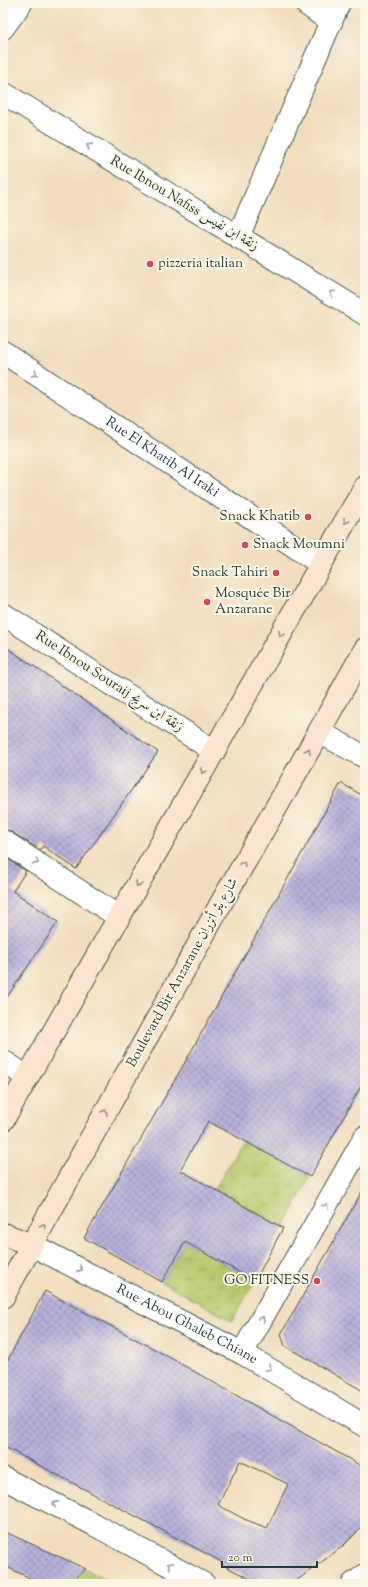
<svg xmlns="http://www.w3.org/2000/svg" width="368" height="1587" viewBox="0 0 368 1587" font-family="'Sorts Mill Goudy',Amiri,serif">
<defs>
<pattern id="grass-tufts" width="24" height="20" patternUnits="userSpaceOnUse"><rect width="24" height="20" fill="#b6c86b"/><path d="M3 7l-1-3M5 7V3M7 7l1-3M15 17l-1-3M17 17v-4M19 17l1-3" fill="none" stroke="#93a459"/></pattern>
<pattern id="building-cross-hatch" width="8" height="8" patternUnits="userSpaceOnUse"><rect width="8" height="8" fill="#b8b0db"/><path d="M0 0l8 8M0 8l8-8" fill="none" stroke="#9590b2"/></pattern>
</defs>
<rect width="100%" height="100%" fill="#fcf5e5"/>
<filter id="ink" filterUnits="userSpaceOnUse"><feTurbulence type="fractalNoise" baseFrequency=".025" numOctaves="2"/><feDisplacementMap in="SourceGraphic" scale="8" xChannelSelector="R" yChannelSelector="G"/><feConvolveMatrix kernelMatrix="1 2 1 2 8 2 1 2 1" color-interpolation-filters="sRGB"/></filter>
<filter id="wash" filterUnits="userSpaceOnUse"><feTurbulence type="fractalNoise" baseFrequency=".012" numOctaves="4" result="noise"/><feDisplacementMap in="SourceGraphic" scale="16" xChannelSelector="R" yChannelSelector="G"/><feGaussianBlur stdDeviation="0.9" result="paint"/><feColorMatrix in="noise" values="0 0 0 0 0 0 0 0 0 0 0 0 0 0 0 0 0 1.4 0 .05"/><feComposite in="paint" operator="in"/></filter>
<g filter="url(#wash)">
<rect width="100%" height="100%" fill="#f2debe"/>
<path fill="url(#grass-tufts)" stroke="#6a8250" d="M 243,1140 L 310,1177 L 283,1228 L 215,1189 Z
M 185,1242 L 255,1281 L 232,1321 L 162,1282 Z
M 86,1569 L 114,1584 L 67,1584 Z"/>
<g id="blocks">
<path fill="url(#building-cross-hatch)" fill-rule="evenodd" d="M 3,645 L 158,752 L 76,869 L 43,846 L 40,850 L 10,831 L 3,829 Z
M 341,783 L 365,797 L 365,1079 L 310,1177 L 208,1121 L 180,1170 L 283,1228 L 255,1281 L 185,1242 L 162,1282 L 84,1238 L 188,1057 Z
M 3,856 L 26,871 L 13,891 L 58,922 L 3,1003 Z
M 365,1186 L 365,1392 L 285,1346 L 281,1334 Z
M 45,1291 L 158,1351 L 365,1468 L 365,1524 L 343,1546 L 292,1584 L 260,1584 L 221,1564 L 222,1562 L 3,1446 L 3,1369 ZM 240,1461 L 288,1484 L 267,1528 L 244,1519 L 218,1505 Z
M 3,1531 L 86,1569 L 67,1584 L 42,1584 L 3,1565 Z"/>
</g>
</g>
<g filter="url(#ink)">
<use href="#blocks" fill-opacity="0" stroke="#3f5549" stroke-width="1"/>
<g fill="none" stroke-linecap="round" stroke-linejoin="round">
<defs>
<g id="street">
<path d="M 305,3 L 331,22"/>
<path d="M 3,28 L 21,3"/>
<path d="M 3,93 L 365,314"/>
<path d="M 238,237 L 339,3"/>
<path id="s1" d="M 3,352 L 321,564"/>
<path d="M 3,614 L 214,751"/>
<path d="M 319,732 L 365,757"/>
<path d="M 3,841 L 119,917"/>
<path d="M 3,1061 L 27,1077"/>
<path id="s2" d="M 32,1245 L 242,1353 L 365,1426"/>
<path d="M 242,1353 L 365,1137"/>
<path d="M 3,1478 L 93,1524 L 204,1584"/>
<path d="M 353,1584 L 365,1575"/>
</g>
<path id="secondary" d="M 3,1120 L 365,487
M 3,1234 L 32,1245
M 3,1297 L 224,898 L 292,780 L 365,649"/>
</defs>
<use href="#street" stroke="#3f5549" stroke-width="24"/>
<use href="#secondary" stroke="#3f5549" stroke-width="24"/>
<use href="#street" stroke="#fff" stroke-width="22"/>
<use href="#secondary" stroke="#fce5d0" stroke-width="22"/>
</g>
<defs><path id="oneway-chevron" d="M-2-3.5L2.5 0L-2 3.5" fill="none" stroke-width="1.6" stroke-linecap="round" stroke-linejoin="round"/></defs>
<g stroke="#8f9e9a">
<use href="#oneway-chevron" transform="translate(89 146) rotate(-148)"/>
<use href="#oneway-chevron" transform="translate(332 293) rotate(-149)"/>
<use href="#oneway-chevron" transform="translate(35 374) rotate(34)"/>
<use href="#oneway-chevron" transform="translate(36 862) rotate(33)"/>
<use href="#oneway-chevron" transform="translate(326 1206) rotate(-60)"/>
<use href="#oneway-chevron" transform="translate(80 1269) rotate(27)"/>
<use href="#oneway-chevron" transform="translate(262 1319) rotate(-60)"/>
<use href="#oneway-chevron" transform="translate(269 1368) rotate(31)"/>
<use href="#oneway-chevron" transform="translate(55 1504) rotate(-153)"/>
<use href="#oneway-chevron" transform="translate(170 1565) rotate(-151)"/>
</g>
<g stroke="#8e9182">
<use href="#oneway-chevron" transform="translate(346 521) rotate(120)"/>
<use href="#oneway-chevron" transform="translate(281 634) rotate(120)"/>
<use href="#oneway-chevron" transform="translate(308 751) rotate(-61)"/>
<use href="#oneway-chevron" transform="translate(203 771) rotate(120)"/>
<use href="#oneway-chevron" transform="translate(243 864) rotate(-60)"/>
<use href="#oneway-chevron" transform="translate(138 884) rotate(120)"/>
<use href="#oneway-chevron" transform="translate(105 1112) rotate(-61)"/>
<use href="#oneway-chevron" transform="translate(43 1226) rotate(-61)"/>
</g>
</g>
<g fill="#d1495b" stroke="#fcf5e5" stroke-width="1.5">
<circle cx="150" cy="264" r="4"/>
<circle cx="308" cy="517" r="4"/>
<circle cx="245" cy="545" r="4"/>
<circle cx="276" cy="573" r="4"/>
<circle cx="207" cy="602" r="4"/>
<circle cx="317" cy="1281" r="4"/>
</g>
<g text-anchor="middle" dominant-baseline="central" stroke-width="4" stroke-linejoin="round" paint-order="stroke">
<g font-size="14" fill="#1f3d34" stroke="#fcf5e5">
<text transform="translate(184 204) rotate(31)">Rue Ibnou Nafiss زنقة ابن نفيس</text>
<text stroke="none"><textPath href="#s1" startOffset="191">Rue El Khatib Al Iraki</textPath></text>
<text transform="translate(109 682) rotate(33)">Rue Ibnou Souraij زنقة ابن سريج</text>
<text transform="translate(183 973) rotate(-61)">Boulevard Bir Anzarane شارع بئر أنزران</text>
<text stroke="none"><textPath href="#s2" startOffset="174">Rue Abou Ghaleb Chiane</textPath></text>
</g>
<g font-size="14" fill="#1f3d34" stroke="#fcf5e5" text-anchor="start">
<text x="158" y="264">pizzeria italian</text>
<text x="300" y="517" text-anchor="end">Snack Khatib</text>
<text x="253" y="545">Snack Moumni</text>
<text x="268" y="573" text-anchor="end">Snack Tahiri</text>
<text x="215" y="594">Mosquée Bir<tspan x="215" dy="16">Anzarane</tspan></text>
<text x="309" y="1281" text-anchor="end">GO FITNESS</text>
</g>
</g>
<rect width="368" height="1587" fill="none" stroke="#fcf5e5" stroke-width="16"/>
<path d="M222 1561v6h95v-6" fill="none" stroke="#1f3d34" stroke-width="2"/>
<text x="228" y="1561" font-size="12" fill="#1f3d34" stroke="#fcf5e5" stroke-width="3" paint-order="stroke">20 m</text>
</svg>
